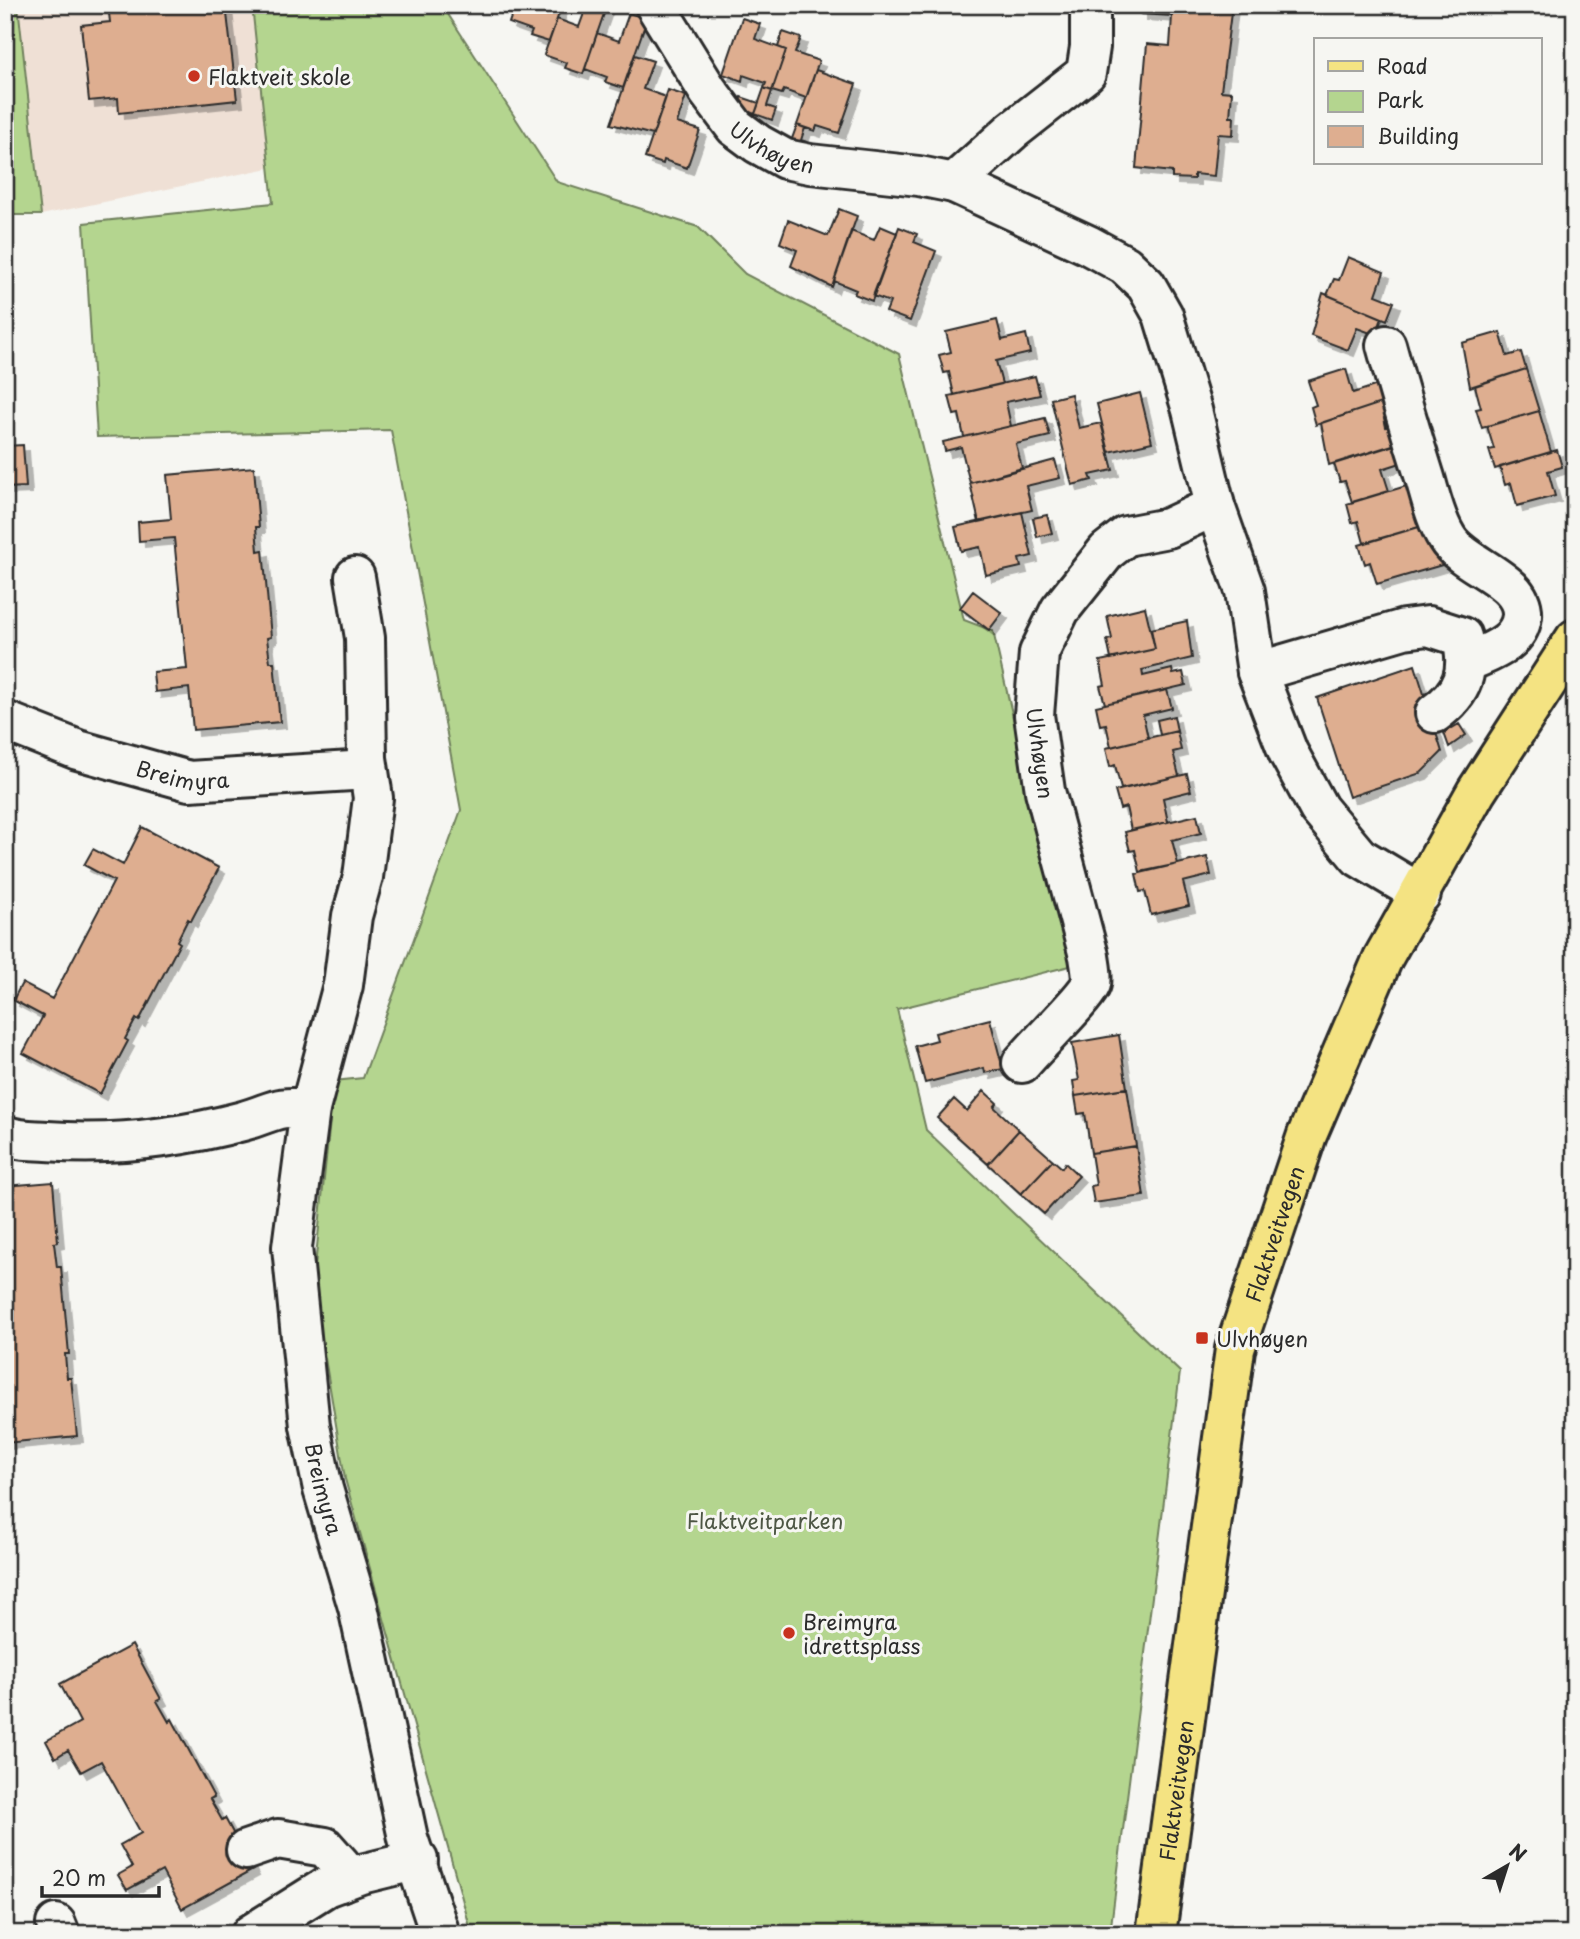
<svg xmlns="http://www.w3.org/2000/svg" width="1580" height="1939" viewBox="0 0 1580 1939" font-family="'Playpen Sans',sans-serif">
<defs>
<filter id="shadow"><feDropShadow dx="6" dy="6" stdDeviation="0" flood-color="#0004"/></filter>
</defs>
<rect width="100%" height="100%" fill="#f6f6f2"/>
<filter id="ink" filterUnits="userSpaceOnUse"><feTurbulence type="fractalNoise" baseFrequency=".0143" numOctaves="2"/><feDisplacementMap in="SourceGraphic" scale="14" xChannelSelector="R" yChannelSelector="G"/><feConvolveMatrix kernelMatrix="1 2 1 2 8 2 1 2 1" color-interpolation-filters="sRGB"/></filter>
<g filter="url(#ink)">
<path fill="#efe0d5" d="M 18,5 L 354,5 L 370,147 L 41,215 Z"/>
<path fill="#b4d58f" stroke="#70805d" stroke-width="2" d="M 5,5 L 18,5 L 41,215 L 5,215 Z
M 252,5 L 442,5 L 557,182 L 698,227 L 745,274 L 899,354 L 964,620 L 993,631 L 1070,966 L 897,1009 L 926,1130 L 1180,1372 L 1110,1934 L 472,1934 L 345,1479 L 313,1286 L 334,1081 L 363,1078 L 461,810 L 391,430 L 97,437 L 84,223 L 273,203 Z"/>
<path fill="#deae90" stroke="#2b2b2b" stroke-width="2" filter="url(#shadow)" d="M 108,5 L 226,5 L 237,100 L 119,113 L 118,98 L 89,101 L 81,25 L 110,22 Z
M 515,5 L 562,5 L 549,42 L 530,36 L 532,31 L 509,23 Z
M 587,5 L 607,5 L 583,74 L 565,68 L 567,63 L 544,55 L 557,19 L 579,27 Z
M 1141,5 L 1232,5 L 1221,91 L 1232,92 L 1230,117 L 1234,117 L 1233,135 L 1218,134 L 1214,176 L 1194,174 L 1194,179 L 1172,178 L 1172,172 L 1136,168 L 1147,44 L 1170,46 L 1172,16 L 1141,14 Z
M 629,13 L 647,19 L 623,88 L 605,82 L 607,77 L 585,69 L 597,33 L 619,41 Z
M 742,18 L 760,24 L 755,39 L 786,50 L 772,91 L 764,88 L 766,83 L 743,75 L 742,81 L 723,74 Z
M 783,32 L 801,38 L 795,53 L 819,61 L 806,98 L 784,90 L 782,94 L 772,91 L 786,50 L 778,47 Z
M 635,55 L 653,61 L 643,89 L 666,97 L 653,135 L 611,124 Z
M 816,70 L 856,84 L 839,133 L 817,126 L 815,131 L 797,125 Z
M 764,88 L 772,91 L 767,106 L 776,109 L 772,120 L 755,114 Z
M 668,90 L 686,96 L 677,123 L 700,130 L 687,168 L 664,160 L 663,164 L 645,158 Z
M 741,97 L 759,103 L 755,114 L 738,108 Z
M 797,125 L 805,128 L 801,140 L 810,143 L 806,153 L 789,147 Z
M 839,209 L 857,216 L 832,287 L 791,266 L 797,250 L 780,243 L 788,220 L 828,236 Z
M 880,226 L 897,233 L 872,301 L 854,294 L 856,290 L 834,281 L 851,231 L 874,240 Z
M 899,227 L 917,234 L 914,242 L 936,251 L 910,321 L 886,312 L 890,302 L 873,296 Z
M 1348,257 L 1384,272 L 1376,295 L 1394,302 L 1387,320 L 1327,295 L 1334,279 L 1339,280 Z
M 1323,293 L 1382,318 L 1376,335 L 1357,328 L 1348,350 L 1311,336 Z
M 997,320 L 1002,340 L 1026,334 L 1030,353 L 996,361 L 1002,384 L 954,395 L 949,372 L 944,373 L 939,355 L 951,352 L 946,332 Z
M 1500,332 L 1507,356 L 1521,352 L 1526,369 L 1470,387 L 1462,343 Z
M 1346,369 L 1353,393 L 1381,384 L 1387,401 L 1316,425 L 1311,407 L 1316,405 L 1308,381 Z
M 1526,369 L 1539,411 L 1482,428 L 1476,409 L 1481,408 L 1475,386 Z
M 1035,376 L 1040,395 L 1006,402 L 1011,426 L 964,437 L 959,414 L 954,415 L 949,396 Z
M 1140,393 L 1152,442 L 1109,452 L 1097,404 Z
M 1071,394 L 1079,428 L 1101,423 L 1113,470 L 1090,475 L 1092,480 L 1072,485 L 1051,399 Z
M 1387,401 L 1391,416 L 1384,418 L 1386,427 L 1394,425 L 1399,443 L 1329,465 L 1321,423 Z
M 1539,411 L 1551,452 L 1495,469 L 1489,450 L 1494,449 L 1487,426 Z
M 1045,418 L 1050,436 L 1016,444 L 1022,468 L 970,483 L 961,447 L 945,451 L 943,442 Z
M 1404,442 L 1410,460 L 1382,469 L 1389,491 L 1352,502 L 1345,481 L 1340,482 L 1334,464 Z
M 23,445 L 26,487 L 5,488 L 5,446 Z
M 1557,450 L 1562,467 L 1548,471 L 1555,496 L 1517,506 L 1511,483 L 1505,485 L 1500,467 Z
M 1055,460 L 1060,478 L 1026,486 L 1032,510 L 979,522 L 970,483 Z
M 254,467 L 259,527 L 256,527 L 258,551 L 263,550 L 271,637 L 267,638 L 270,662 L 274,662 L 280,722 L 193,730 L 189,688 L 155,692 L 153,672 L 187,669 L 174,538 L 139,541 L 138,522 L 171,519 L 167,475 Z
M 1416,483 L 1429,524 L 1364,543 L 1358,521 L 1352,523 L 1347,504 Z
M 1022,512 L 1032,556 L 1019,559 L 1021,567 L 986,575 L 980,547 L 961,551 L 955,527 Z
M 1047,515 L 1052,533 L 1037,537 L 1033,518 Z
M 1429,524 L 1442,565 L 1377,584 L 1370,562 L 1365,564 L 1359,545 Z
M 973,591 L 1002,613 L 989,630 L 960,608 Z
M 1145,607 L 1155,649 L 1111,659 L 1107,640 L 1112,639 L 1107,616 Z
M 1187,621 L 1192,658 L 1142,670 L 1143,676 L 1172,669 L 1173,674 L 1183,672 L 1186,685 L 1105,704 L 1100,686 L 1105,685 L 1100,661 L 1155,649 L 1151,629 Z
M 1415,665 L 1442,752 L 1421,773 L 1349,797 L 1317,698 Z
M 1167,690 L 1172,708 L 1143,715 L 1148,738 L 1111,747 L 1106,724 L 1100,725 L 1096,706 Z
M 1174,716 L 1177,731 L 1160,735 L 1157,720 Z
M 1459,724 L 1466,735 L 1449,747 L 1444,733 Z
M 1177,731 L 1181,750 L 1173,752 L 1179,776 L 1121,789 L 1115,765 L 1110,767 L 1106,748 Z
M 1187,774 L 1191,791 L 1163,798 L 1168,822 L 1131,830 L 1126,807 L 1120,809 L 1115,791 Z
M 1197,815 L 1201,833 L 1172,840 L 1178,864 L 1140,872 L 1135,850 L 1130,851 L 1125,832 Z
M 142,827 L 219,868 L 191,921 L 188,919 L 177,941 L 180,943 L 139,1021 L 136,1019 L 125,1039 L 128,1041 L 100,1094 L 23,1053 L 43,1016 L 13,1000 L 22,983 L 52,999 L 114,881 L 84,865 L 93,849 L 123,865 Z
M 1207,857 L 1211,875 L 1183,882 L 1189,906 L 1151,915 L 1145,891 L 1140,892 L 1136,874 Z
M 990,1019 L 1003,1069 L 985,1073 L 984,1068 L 925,1083 L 915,1046 L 937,1040 L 935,1033 Z
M 1119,1035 L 1127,1088 L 1075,1096 L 1073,1081 L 1079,1080 L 1072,1043 Z
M 1127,1088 L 1136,1146 L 1091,1153 L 1085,1113 L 1078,1114 L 1075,1096 Z
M 984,1091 L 997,1103 L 994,1107 L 1019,1130 L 988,1164 L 937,1118 L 954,1099 L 967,1111 Z
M 1019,1130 L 1053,1160 L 1021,1194 L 988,1164 Z
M 1136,1146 L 1144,1196 L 1094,1203 L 1091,1186 L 1096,1185 L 1091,1153 Z
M 1053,1160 L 1062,1168 L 1065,1163 L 1079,1176 L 1044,1214 L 1021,1194 Z
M 53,1182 L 58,1242 L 54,1243 L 57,1267 L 61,1267 L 69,1354 L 65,1354 L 67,1378 L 71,1378 L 77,1436 L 5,1443 L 5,1186 Z
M 132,1645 L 161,1699 L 157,1701 L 169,1722 L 172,1719 L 214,1797 L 210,1799 L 222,1820 L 225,1818 L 253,1870 L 182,1909 L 162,1871 L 127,1890 L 118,1875 L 132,1867 L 120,1845 L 141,1833 L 101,1761 L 81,1772 L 68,1750 L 55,1758 L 46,1741 L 80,1722 L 60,1684 Z"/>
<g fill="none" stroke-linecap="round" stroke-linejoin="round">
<defs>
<g id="minor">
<path id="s1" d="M 655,5 L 708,91 L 735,127 L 758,144 L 785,159 L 810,164 L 919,176 L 954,183 L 1088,245 L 1125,265 L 1146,285 L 1163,315 L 1192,410 L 1215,506 L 1245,591 L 1257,672 L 1288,752 L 1319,809 L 1359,857 L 1421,894"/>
<path d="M 954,183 L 1012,131 L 1086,73 L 1090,47 L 1090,5"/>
<path d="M 1386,345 C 1398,389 1411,434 1425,478 C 1431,498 1436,521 1447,538 C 1464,567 1525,579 1522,616 C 1519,644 1489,652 1468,662"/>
<path id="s2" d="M 355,577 L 365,638 L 367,758 L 373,798 L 363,877 L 352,916 L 343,985 L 310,1109 L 292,1247 L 310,1426 L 323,1489 L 358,1607 L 408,1838 L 440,1934"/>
<path d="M 1257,672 L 1404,629 L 1428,626 L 1462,637 C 1470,671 1464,692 1435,713"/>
<path id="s3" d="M 5,721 L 78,750 L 189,781 L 368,770"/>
<path d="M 1022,1063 C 1033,1049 1089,994 1091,984 C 1093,976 1090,964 1089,956 L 1045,791 L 1034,715 L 1039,653 L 1060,610 L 1107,551 L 1126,536 L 1168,528 L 1215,506"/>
<path d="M 5,1135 C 18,1141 33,1140 47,1141 C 113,1146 179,1138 243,1121 C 275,1112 274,1105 310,1109"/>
<path d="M 246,1850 L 278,1839 L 325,1847 L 341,1865 L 340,1882"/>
<path d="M 56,1924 L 60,1934"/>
<path d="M 251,1934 L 326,1887 L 361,1874 L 418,1860"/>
</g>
<g id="major">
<path id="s4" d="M 1156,1934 L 1235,1349 L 1307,1135 L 1383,958 L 1476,792 L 1575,639"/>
</g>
</defs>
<use href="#minor" stroke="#2b2b2b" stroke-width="44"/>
<use href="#major" stroke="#2b2b2b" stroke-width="44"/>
<use href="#minor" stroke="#f6f6f2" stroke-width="38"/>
<use href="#major" stroke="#f4e382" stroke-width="38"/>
</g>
</g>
<g fill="#c8321e" stroke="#f6f6f2" stroke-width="2.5">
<circle cx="194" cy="76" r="7"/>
<rect x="1195" y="1331" width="14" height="14" rx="3.5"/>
<circle cx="789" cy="1633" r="7"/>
</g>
<g text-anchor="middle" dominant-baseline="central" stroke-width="6" stroke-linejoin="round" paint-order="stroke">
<g font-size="21" fill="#2b2b2b" stroke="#f6f6f2" text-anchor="start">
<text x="208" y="76">Flaktveit skole</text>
<text x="1216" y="1338">Ulvhøyen</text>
<text x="803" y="1621">Breimyra<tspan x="803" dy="24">idrettsplass</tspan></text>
</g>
<g font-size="21" fill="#2b2b2b" stroke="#f6f6f2">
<text stroke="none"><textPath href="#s1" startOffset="189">Ulvhøyen</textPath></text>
<text transform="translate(1041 753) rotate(82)">Ulvhøyen</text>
<text stroke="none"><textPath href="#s3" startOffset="187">Breimyra</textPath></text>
<text stroke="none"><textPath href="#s4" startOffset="712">Flaktveitvegen</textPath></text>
<text stroke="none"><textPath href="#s2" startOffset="924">Breimyra</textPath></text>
<text stroke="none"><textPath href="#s4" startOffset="145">Flaktveitvegen</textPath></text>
</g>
<g font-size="21" fill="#4d5644" stroke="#f6f6f2">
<text x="765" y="1520">Flaktveitparken</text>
</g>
</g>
<rect width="1580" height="1939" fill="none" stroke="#f6f6f2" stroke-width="28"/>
<rect x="14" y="14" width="1552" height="1911" fill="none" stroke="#2b2b2b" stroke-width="2.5" filter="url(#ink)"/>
<rect x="1314" y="38" width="228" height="126" fill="#f6f6f2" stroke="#a5a5a2" stroke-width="2"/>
<rect x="1328" y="61" width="35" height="10" fill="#f4e382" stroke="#a5a5a2" stroke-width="2"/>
<text x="1377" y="74" font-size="21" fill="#2b2b2b">Road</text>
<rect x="1328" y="91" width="35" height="21" fill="#b4d58f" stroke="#a5a5a2" stroke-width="2"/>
<text x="1377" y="108" font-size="21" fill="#2b2b2b">Park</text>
<rect x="1328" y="126" width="35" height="21" fill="#deae90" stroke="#a5a5a2" stroke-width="2"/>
<text x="1377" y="144" font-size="21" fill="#2b2b2b">Building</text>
<g transform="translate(1507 1866) rotate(39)" stroke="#f6f6f2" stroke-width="5" paint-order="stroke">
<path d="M0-5L12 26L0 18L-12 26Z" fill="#2b2b2b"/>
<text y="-10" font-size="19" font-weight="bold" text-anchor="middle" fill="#2b2b2b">N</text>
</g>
<path d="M42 1886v10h117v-10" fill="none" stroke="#2b2b2b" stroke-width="3.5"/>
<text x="52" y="1886" font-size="21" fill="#2b2b2b" stroke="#f6f6f2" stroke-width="5" paint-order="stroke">20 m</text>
</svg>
